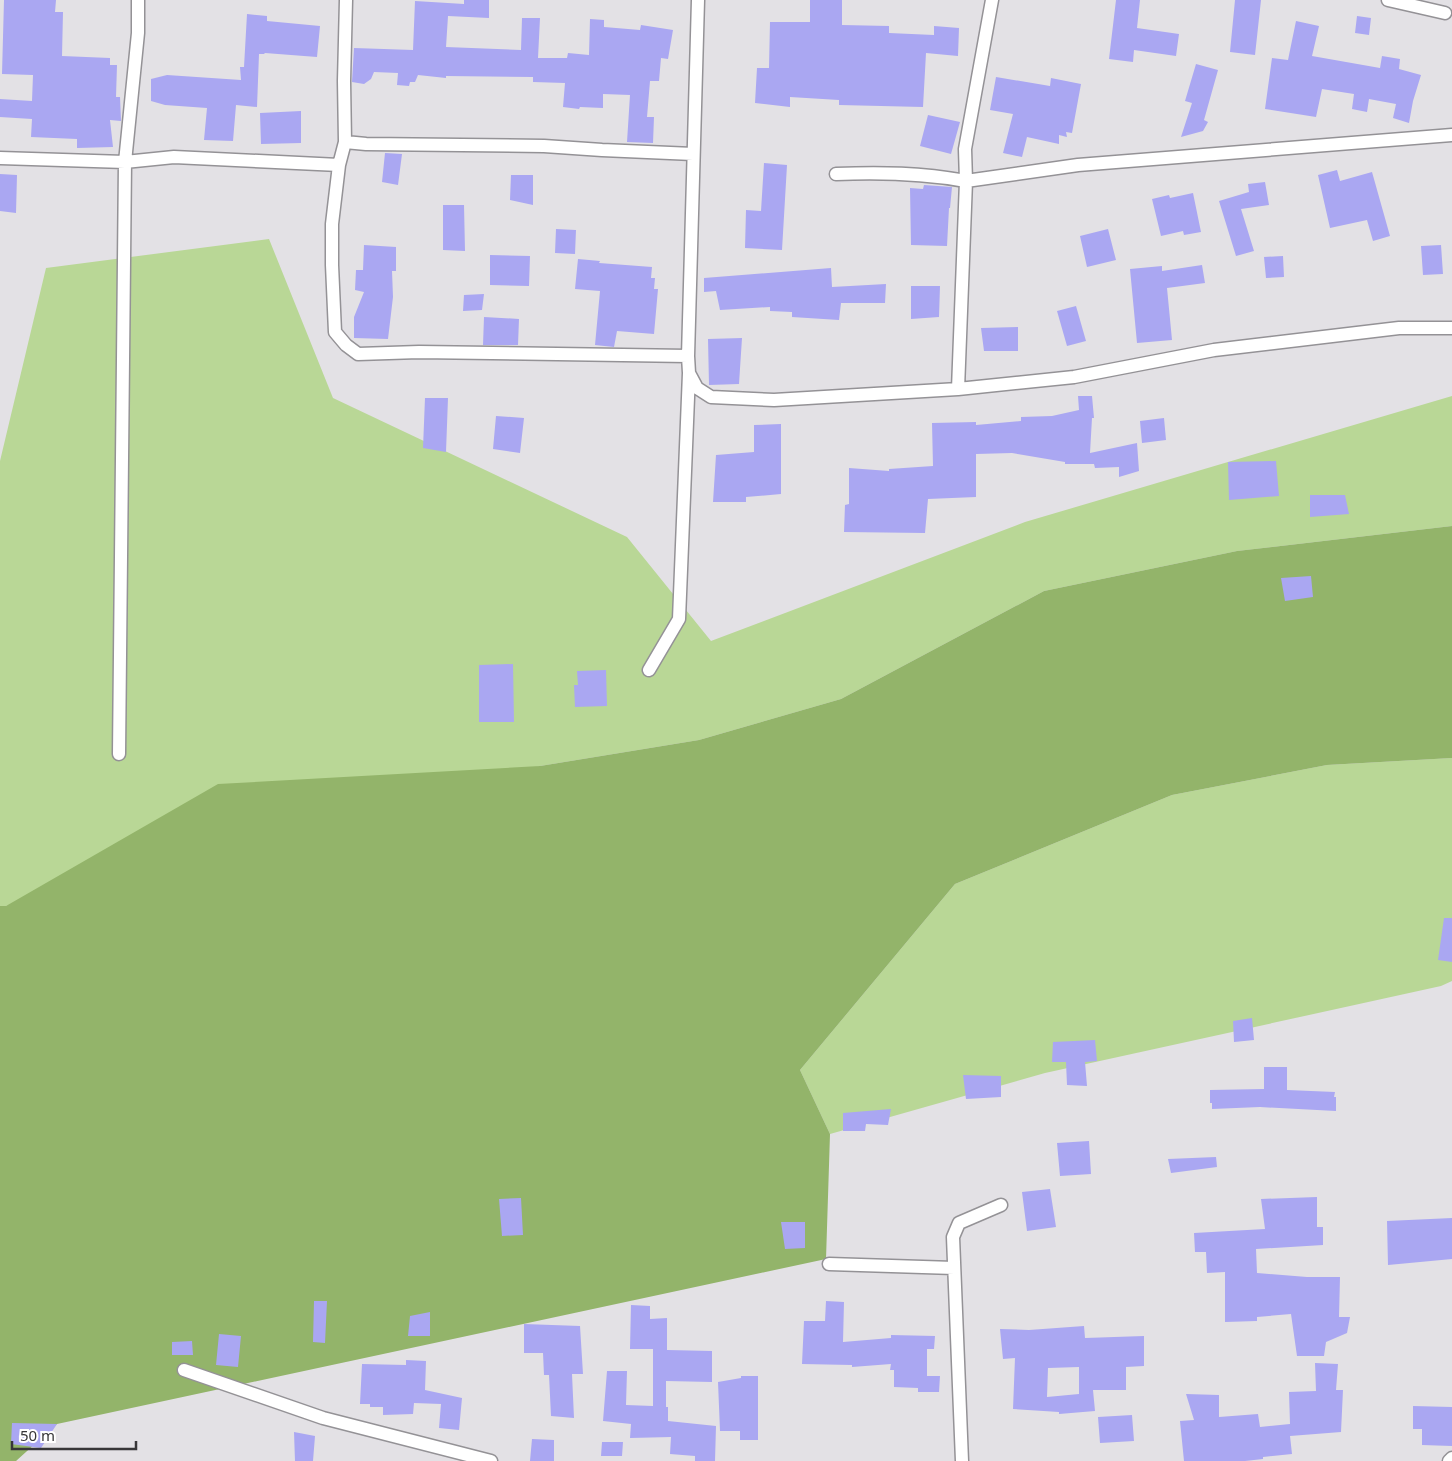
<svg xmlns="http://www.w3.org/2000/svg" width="1452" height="1461" viewBox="0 0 1452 1461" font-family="'Noto Sans',sans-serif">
<rect width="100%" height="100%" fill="#e3e1e5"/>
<path fill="#b9d796" d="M 269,239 L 333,398 L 627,537 L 711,641 L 1025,522 L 1452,396 L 1452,526 L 1237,551 L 1044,591 L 841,699 L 699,740 L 540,766 L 6,906 L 0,906 L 0,461 L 46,268 Z
M 1452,758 L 1452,981 L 1441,986 L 1045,1073 L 830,1134 L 800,1070 L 955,884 L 1172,795 L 1327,765 Z"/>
<path fill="#93b46a" d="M 1452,526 L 1452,758 L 1327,765 L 1172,795 L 955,884 L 800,1070 L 830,1134 L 826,1259 L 57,1424 L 16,1461 L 0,1461 L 0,906 L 6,906 L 218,784 L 540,766 L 699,740 L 841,699 L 1044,591 L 1237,551 Z"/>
<path fill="#aaa7f2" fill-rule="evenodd" d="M 4,0 L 56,0 L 55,12 L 63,12 L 62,56 L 110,58 L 110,65 L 117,65 L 116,97 L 120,97 L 121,121 L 110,120 L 113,147 L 77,148 L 77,139 L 31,137 L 32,119 L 0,117 L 0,99 L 32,101 L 33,75 L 2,74 Z
M 464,0 L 489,0 L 489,18 L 448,16 L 446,47 L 521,50 L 522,18 L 540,18 L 538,58 L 567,58 L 568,53 L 589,55 L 590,19 L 604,20 L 604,27 L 640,30 L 641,25 L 673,30 L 668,59 L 661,58 L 659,81 L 650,81 L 647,117 L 654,117 L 653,143 L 627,142 L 630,95 L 603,94 L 603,108 L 580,107 L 579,109 L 563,107 L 565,83 L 533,82 L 533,77 L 446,76 L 446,78 L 418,75 L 415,82 L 410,82 L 409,86 L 397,85 L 398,73 L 374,72 L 371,79 L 364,84 L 352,82 L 354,48 L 413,50 L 415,1 L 464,4 Z
M 810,0 L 842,0 L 842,25 L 889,26 L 889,33 L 934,35 L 934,26 L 959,28 L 958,56 L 926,53 L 923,107 L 839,105 L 839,100 L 790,97 L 790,107 L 755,103 L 757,68 L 769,68 L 770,22 L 810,22 Z
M 1116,0 L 1140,0 L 1137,28 L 1179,34 L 1176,56 L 1134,50 L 1133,62 L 1109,59 Z
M 1235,0 L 1261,0 L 1255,55 L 1230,52 Z
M 247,14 L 267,16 L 267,21 L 320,26 L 317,57 L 265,53 L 264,54 L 259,54 L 257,107 L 236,105 L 233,141 L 204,140 L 207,108 L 165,105 L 151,101 L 151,79 L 167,75 L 241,80 L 240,67 L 244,67 Z
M 1357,16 L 1371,18 L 1369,35 L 1355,33 Z
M 1296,21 L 1319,26 L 1312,56 L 1380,68 L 1382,56 L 1400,59 L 1399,69 L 1421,75 L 1413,101 L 1409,123 L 1393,118 L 1396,104 L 1369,99 L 1367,112 L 1352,109 L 1354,94 L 1322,89 L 1316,117 L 1265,109 L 1272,58 L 1288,60 Z
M 1196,64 L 1218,70 L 1204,120 L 1208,122 L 1203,131 L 1181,137 L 1192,103 L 1185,101 Z
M 996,77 L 1050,86 L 1051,78 L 1081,84 L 1072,133 L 1066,132 L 1067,137 L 1059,135 L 1059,144 L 1027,137 L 1022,157 L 1003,153 L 1013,114 L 990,110 Z
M 301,111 L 301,143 L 261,144 L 260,113 Z
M 928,115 L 960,122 L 951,154 L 920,146 Z
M 385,153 L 402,154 L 398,185 L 382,182 Z
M 764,163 L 787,165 L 782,250 L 745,248 L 746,210 L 761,211 Z
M 1337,170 L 1340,181 L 1372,172 L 1390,236 L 1373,241 L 1367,220 L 1330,228 L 1318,175 Z
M 0,174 L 17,175 L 16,213 L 0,211 Z
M 511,175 L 533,175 L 533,205 L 510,200 Z
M 1265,182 L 1269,205 L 1241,209 L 1254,251 L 1236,256 L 1219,201 L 1249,192 L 1248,184 Z
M 924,185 L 952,187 L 950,208 L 949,208 L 947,246 L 911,245 L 910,188 L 923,189 Z
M 1193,193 L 1201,232 L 1184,235 L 1183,231 L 1161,236 L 1152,199 L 1169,195 L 1170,198 Z
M 443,205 L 464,205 L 465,251 L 443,250 Z
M 556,229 L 576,230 L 575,254 L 555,253 Z
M 1108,229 L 1116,260 L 1087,267 L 1080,236 Z
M 364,245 L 396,247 L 396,271 L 392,271 L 393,297 L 388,339 L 354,338 L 354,317 L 364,292 L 355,290 L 356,270 L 363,270 Z
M 1441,245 L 1443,274 L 1423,275 L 1421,246 Z
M 490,255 L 530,256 L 529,286 L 490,285 Z
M 1283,256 L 1284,277 L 1266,278 L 1264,257 Z
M 578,259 L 600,261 L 599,263 L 652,267 L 651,278 L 655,278 L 654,289 L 658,289 L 654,334 L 617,331 L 614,347 L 595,345 L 600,291 L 575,289 Z
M 1202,265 L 1205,283 L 1167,288 L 1172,340 L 1137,343 L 1130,269 L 1162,266 L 1162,271 Z
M 831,268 L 832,287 L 886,284 L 885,303 L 841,303 L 839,320 L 792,317 L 792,312 L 770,311 L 770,307 L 720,310 L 716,291 L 704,292 L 704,278 Z
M 911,286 L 940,286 L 939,317 L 911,319 Z
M 484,294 L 482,310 L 463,311 L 464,295 Z
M 1076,306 L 1086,341 L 1067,346 L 1057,311 Z
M 484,317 L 519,319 L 518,345 L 483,345 Z
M 1018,327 L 1018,351 L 984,351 L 981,328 Z
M 742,338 L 739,384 L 709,385 L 708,339 Z
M 1078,396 L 1092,396 L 1094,418 L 1092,418 L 1090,453 L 1137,443 L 1139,471 L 1119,477 L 1119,467 L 1095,468 L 1094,464 L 1065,464 L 1065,462 L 1012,453 L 976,454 L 976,497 L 928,499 L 925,533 L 844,532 L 845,505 L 849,504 L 849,468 L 889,471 L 889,469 L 933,466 L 932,423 L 976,422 L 976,425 L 1021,421 L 1021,417 L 1052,416 L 1079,410 Z
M 425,398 L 448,398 L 446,452 L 423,448 Z
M 496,416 L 524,418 L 520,453 L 493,449 Z
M 1164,418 L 1166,440 L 1142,443 L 1140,421 Z
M 781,424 L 781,494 L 746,497 L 746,502 L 713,502 L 716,455 L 754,452 L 754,425 Z
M 1276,461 L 1279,496 L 1229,500 L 1228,462 Z
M 1310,495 L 1345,495 L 1349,514 L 1310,517 Z
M 1311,576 L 1313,597 L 1285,601 L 1281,578 Z
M 513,664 L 514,722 L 479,722 L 479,665 Z
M 606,670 L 607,706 L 575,707 L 574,685 L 578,685 L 577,671 Z
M 1444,918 L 1452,918 L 1452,962 L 1438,960 Z
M 1252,1018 L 1254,1040 L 1234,1042 L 1233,1021 Z
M 1095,1040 L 1097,1061 L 1085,1062 L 1087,1086 L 1067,1085 L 1066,1062 L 1052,1062 L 1053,1042 Z
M 1264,1067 L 1287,1067 L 1287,1090 L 1335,1092 L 1334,1097 L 1336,1097 L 1336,1111 L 1260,1107 L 1212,1109 L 1212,1103 L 1210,1103 L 1210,1090 L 1264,1089 Z
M 963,1075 L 1001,1076 L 1001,1097 L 966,1099 Z
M 891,1109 L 888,1125 L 866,1124 L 865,1131 L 843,1131 L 843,1113 Z
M 1089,1141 L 1091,1174 L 1060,1176 L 1057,1143 Z
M 1216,1157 L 1217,1167 L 1171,1173 L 1168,1159 Z
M 1050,1189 L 1056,1227 L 1027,1231 L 1022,1192 Z
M 1317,1197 L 1317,1227 L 1323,1227 L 1323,1245 L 1256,1249 L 1257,1273 L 1307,1277 L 1340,1277 L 1339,1317 L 1350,1317 L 1347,1333 L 1326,1342 L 1324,1356 L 1297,1356 L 1291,1314 L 1257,1317 L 1257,1321 L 1225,1322 L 1225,1272 L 1207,1273 L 1206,1252 L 1195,1252 L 1194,1233 L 1265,1229 L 1261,1199 Z
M 521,1198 L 523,1235 L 502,1236 L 499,1199 Z
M 1452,1218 L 1452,1259 L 1388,1265 L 1387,1221 Z
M 781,1222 L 805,1222 L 805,1248 L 785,1249 Z
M 314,1301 L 327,1301 L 325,1343 L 313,1342 Z
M 826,1301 L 844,1302 L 843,1342 L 891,1338 L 891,1335 L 935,1336 L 934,1349 L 927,1349 L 927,1376 L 940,1376 L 939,1392 L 918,1392 L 918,1388 L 894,1387 L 894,1370 L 890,1370 L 891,1364 L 852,1367 L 852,1365 L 802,1364 L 804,1321 L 825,1321 Z
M 631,1305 L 650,1306 L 650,1319 L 667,1318 L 667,1350 L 712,1351 L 712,1382 L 666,1381 L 666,1407 L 668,1407 L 668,1421 L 716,1426 L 715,1461 L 695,1461 L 695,1456 L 670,1454 L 671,1437 L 630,1438 L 631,1424 L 603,1421 L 607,1371 L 627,1371 L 626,1405 L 653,1406 L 653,1349 L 630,1349 Z
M 430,1312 L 430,1336 L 408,1336 L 410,1316 Z
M 524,1324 L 580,1326 L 583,1374 L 572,1374 L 574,1418 L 551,1416 L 549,1375 L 544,1375 L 543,1353 L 524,1353 Z
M 1084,1326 L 1085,1338 L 1144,1336 L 1144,1366 L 1126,1367 L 1126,1390 L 1093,1390 L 1095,1411 L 1059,1414 L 1059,1412 L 1013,1409 L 1015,1358 L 1003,1359 L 1000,1329 L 1029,1330 ZM 1079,1367 L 1079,1394 L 1047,1397 L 1048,1368 Z
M 219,1334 L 241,1336 L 238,1367 L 216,1365 Z
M 192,1341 L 193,1355 L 172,1355 L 172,1342 Z
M 406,1360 L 426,1361 L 425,1390 L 462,1398 L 459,1430 L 439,1428 L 441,1404 L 414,1403 L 413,1414 L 383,1415 L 383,1407 L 370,1407 L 370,1404 L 360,1404 L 362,1364 L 406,1365 Z
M 1315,1363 L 1338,1364 L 1336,1390 L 1343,1390 L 1341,1432 L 1290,1436 L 1292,1454 L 1263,1457 L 1263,1459 L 1245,1461 L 1184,1461 L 1180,1421 L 1194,1420 L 1186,1394 L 1219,1395 L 1219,1417 L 1258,1414 L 1260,1427 L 1290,1424 L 1289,1392 L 1316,1391 Z
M 741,1376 L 758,1376 L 758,1440 L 740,1440 L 740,1431 L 720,1431 L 718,1382 L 741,1378 Z
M 1413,1406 L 1452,1407 L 1452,1446 L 1422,1445 L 1422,1429 L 1413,1429 Z
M 1132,1415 L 1134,1441 L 1100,1443 L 1098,1417 Z
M 12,1423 L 57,1424 L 41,1448 L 11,1444 Z
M 294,1432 L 315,1436 L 313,1461 L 295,1461 Z
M 532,1439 L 554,1440 L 554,1461 L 530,1461 Z
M 602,1442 L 623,1442 L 622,1456 L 601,1456 Z"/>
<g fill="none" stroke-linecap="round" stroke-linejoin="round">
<defs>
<path id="street" d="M 346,0 L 344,81 L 345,142 L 339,165 L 332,224 L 332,265 L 335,332 L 346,345 L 358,354 L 419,352 L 688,356
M 698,0 L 688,356 L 689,373 L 697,388 L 711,397 L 774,400 L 958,389 L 1074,377 L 1214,350 L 1399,328 L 1452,328
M 1388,0 L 1445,13
M 345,142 L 366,144 L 544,146 L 602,150 L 693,154
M 0,158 L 125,162 L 174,157 L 339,165
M 836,174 C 882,172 921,173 966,181 L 965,149 L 992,0
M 958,389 L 966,181 L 1078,165 L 1452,135
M 649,670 L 679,619 L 689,373
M 119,754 L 125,162 L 138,33 L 138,0
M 829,1264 L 954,1268
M 184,1370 L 323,1418 L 491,1461
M 962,1461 L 953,1237 L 959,1223 L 1001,1205
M 1449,1461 L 1452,1458"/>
</defs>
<use href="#street" stroke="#949296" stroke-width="15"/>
<use href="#street" stroke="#fff" stroke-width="12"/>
</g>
<path d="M12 1441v8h124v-8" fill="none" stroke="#373638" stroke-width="2.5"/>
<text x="20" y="1441" font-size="15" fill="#373638" stroke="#ffffff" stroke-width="4" paint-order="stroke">50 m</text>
</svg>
